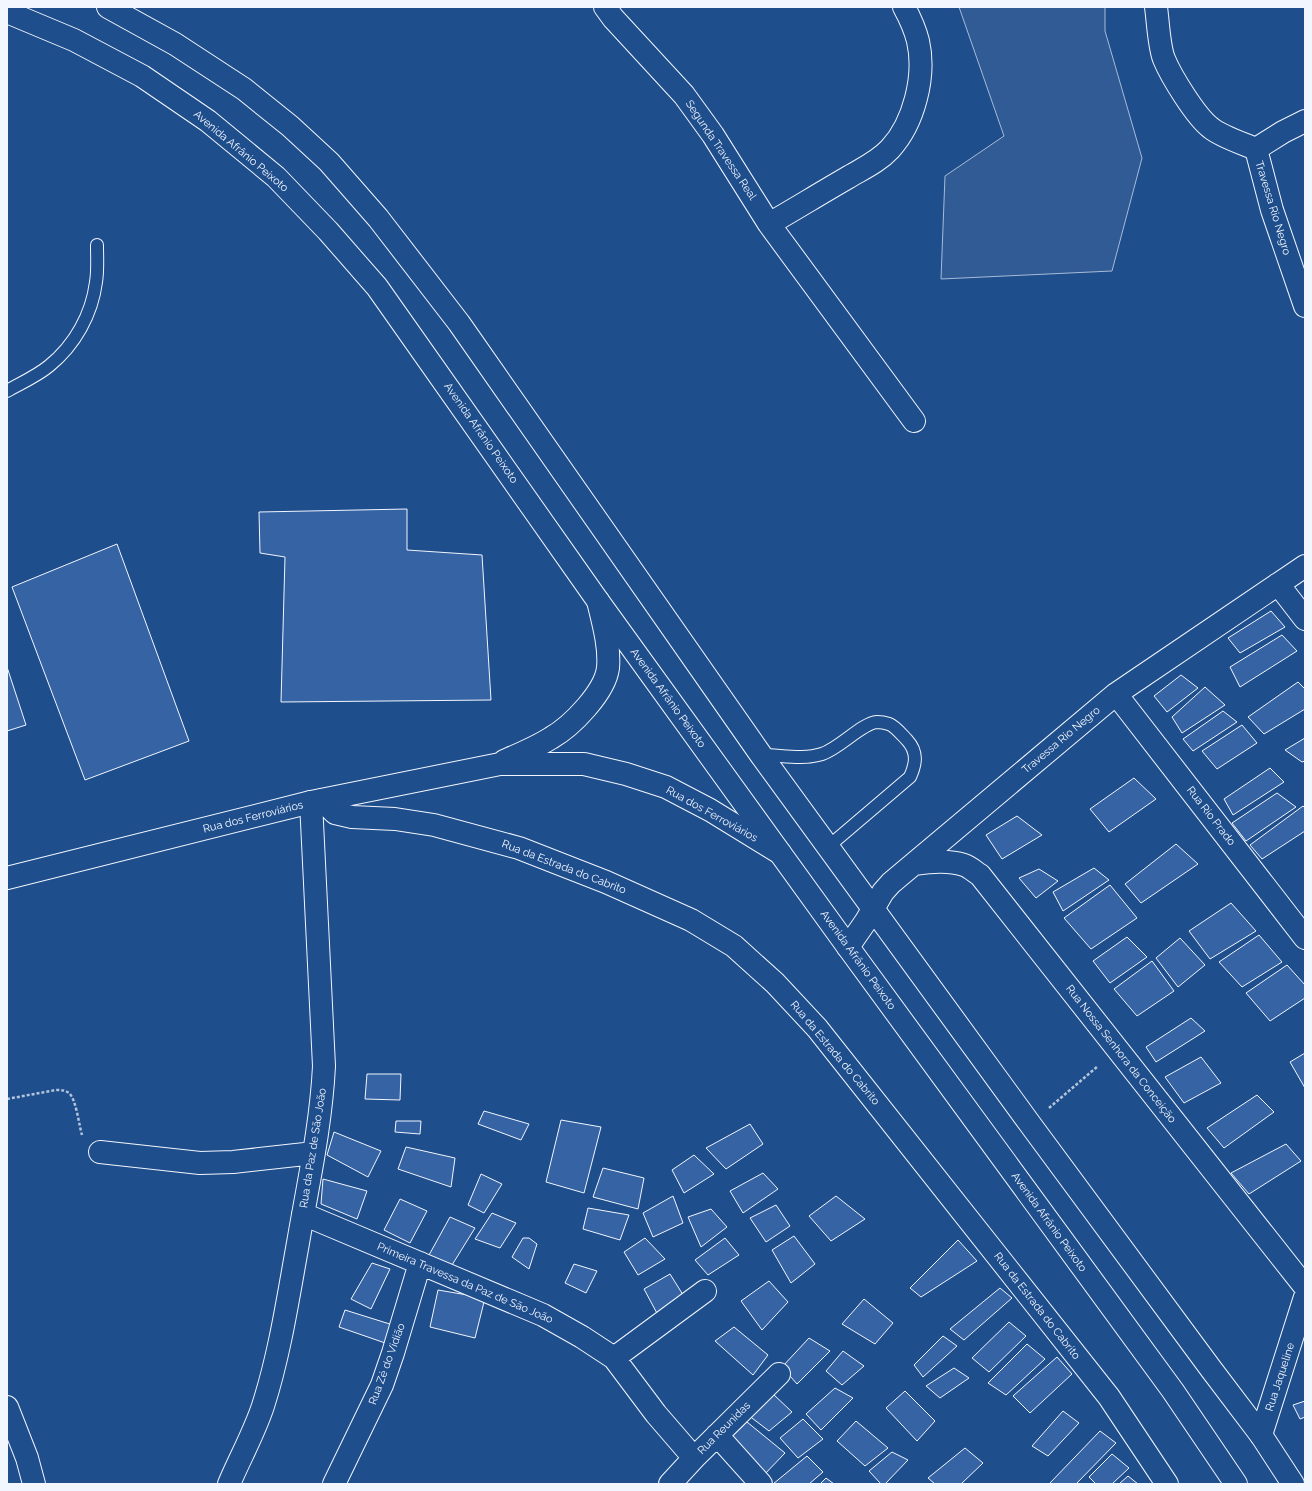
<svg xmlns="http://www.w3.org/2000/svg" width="1312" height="1491" viewBox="0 0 1312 1491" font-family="Raleway,sans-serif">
<rect width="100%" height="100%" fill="#1f4e8c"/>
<path fill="#305b95" stroke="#a8bbd7" d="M 959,7 L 1105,7 L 1105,31 L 1142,158 L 1112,271 L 941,279 L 945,176 L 1004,136 Z"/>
<path fill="#3563a3" stroke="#f2f6ff" d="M 407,509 L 407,550 L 482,555 L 491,700 L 281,702 L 285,557 L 260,553 L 259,512 Z
M 117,544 L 189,741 L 85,780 L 12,587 Z
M 1271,611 L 1285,627 L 1240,653 L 1228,638 Z
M 1282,635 L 1297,651 L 1240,687 L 1230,667 Z
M 7,667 L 26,725 L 7,731 Z
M 1181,675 L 1198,688 L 1167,712 L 1154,696 Z
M 1298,682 L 1305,689 L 1305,709 L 1264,734 L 1248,717 Z
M 1205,687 L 1225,705 L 1182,733 L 1172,717 Z
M 1223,711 L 1237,722 L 1193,751 L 1183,739 Z
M 1242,725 L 1257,743 L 1217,769 L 1202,751 Z
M 1305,738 L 1305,761 L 1302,762 L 1285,750 Z
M 1270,768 L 1284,782 L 1233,815 L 1224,799 Z
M 1134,778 L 1156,799 L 1109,832 L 1090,809 Z
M 1277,793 L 1296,807 L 1246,841 L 1232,823 Z
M 1303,806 L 1305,808 L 1305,831 L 1262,859 L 1250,845 Z
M 1017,816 L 1042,835 L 1002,859 L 986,835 Z
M 1176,844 L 1198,864 L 1141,903 L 1125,884 Z
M 1094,868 L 1109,880 L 1063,911 L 1053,892 Z
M 1039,869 L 1058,881 L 1036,898 L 1019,878 Z
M 1110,885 L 1137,918 L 1091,949 L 1064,918 Z
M 1231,903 L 1256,931 L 1210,959 L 1189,931 Z
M 1259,935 L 1282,962 L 1242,987 L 1219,962 Z
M 1127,937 L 1147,957 L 1110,983 L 1093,961 Z
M 1180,938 L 1205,965 L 1178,987 L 1156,958 Z
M 1152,961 L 1174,991 L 1137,1016 L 1114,989 Z
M 1287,965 L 1305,985 L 1305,998 L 1270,1021 L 1246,993 Z
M 1191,1018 L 1205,1031 L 1156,1062 L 1146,1047 Z
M 1305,1053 L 1305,1088 L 1290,1062 Z
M 1201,1057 L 1221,1083 L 1184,1103 L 1165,1077 Z
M 367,1074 L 401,1074 L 400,1100 L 365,1099 Z
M 1257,1095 L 1274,1112 L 1224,1148 L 1207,1128 Z
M 484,1111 L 529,1124 L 521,1140 L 478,1124 Z
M 561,1120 L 601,1127 L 584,1193 L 546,1182 Z
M 396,1121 L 421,1121 L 420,1134 L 395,1132 Z
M 750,1124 L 763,1144 L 726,1169 L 706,1148 Z
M 334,1132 L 381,1151 L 368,1177 L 327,1155 Z
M 1286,1144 L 1301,1161 L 1249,1194 L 1231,1173 Z
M 406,1147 L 455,1158 L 451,1187 L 398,1169 Z
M 694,1155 L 714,1174 L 684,1193 L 672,1170 Z
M 603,1168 L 644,1178 L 638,1209 L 593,1197 Z
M 763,1173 L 778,1189 L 743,1213 L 730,1191 Z
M 481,1174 L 502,1184 L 484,1213 L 468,1205 Z
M 323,1179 L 367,1191 L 357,1219 L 321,1204 Z
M 673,1196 L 683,1223 L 653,1237 L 643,1213 Z
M 836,1196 L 865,1219 L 831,1241 L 809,1216 Z
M 400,1199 L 427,1211 L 410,1243 L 384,1230 Z
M 776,1205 L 790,1226 L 766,1242 L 750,1218 Z
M 588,1208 L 629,1215 L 620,1240 L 583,1229 Z
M 711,1209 L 727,1227 L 701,1247 L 688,1217 Z
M 492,1213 L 516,1223 L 500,1248 L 475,1239 Z
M 450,1217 L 475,1228 L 452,1265 L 429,1255 Z
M 794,1236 L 815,1264 L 791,1283 L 772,1250 Z
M 523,1238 L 529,1238 L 537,1244 L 529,1269 L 512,1257 Z
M 645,1238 L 665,1259 L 638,1275 L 624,1252 Z
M 725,1238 L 739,1255 L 708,1275 L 695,1260 Z
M 958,1240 L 977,1261 L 921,1297 L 910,1288 Z
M 372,1263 L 390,1269 L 371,1309 L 351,1299 Z
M 574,1264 L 597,1271 L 586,1293 L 565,1283 Z
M 670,1274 L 685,1298 L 659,1317 L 644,1289 Z
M 769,1281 L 788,1302 L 762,1330 L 741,1301 Z
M 1000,1288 L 1012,1298 L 964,1340 L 950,1329 Z
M 438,1290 L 485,1298 L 475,1338 L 430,1327 Z
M 864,1299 L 893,1323 L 875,1344 L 842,1324 Z
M 345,1310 L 393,1325 L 388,1344 L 339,1327 Z
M 1009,1322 L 1026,1336 L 989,1372 L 972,1358 Z
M 734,1327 L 768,1355 L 753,1375 L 715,1341 Z
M 943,1336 L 957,1346 L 923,1377 L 914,1365 Z
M 809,1338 L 830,1351 L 797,1384 L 782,1367 Z
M 1027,1344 L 1045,1359 L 1006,1395 L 988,1383 Z
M 843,1351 L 864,1366 L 842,1385 L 826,1371 Z
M 1057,1357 L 1072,1374 L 1030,1413 L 1013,1396 Z
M 954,1368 L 969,1378 L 940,1398 L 926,1386 Z
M 835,1388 L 853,1398 L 821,1430 L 806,1414 Z
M 905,1391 L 935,1421 L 917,1441 L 886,1408 Z
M 772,1393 L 792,1412 L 769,1431 L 748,1415 Z
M 1305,1401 L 1305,1417 L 1300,1419 L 1293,1405 Z
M 1063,1411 L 1079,1423 L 1048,1456 L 1032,1446 Z
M 803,1419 L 823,1439 L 798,1458 L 780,1438 Z
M 856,1421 L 888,1448 L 865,1466 L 837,1441 Z
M 747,1422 L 785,1453 L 762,1477 L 731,1437 Z
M 1100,1431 L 1116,1443 L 1076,1484 L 1049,1484 Z
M 965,1448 L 983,1463 L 961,1484 L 935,1484 L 928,1478 Z
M 892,1452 L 908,1460 L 885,1484 L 881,1484 L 869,1471 Z
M 1112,1454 L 1129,1468 L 1112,1484 L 1096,1484 L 1089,1477 Z
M 807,1456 L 823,1472 L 809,1484 L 773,1484 Z
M 1128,1476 L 1138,1484 L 1119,1484 Z
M 826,1478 L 834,1484 L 820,1484 Z"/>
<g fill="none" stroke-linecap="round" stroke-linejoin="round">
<defs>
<path id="service" d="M 7,391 C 21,383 37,376 49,366 C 75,345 92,314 96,282 C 98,270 97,257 97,245
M 761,755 C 781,755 803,760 822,754 C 840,748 862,723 877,722 C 880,722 886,723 889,724 C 895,726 903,736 907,740 C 918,752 916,764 910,777 L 829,846"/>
<path id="minor" d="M 605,7 L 613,18 L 684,95 L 713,135 L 769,224 L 914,421
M 1156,7 C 1158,21 1159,47 1164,59 C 1171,76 1196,117 1211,128 C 1222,137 1242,143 1256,149 L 1272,210 L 1305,306
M 1256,149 L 1283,132 L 1305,121
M 769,224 C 795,209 821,193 847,178 C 862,169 878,162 890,149 C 914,123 926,76 918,41 C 915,29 910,18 904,7
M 1278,584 L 1305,619
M 1116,694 L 1305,938
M 322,800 L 335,813 L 352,817 L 395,819 L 434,825 L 519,848 L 606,882 L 691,920 L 734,946 L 775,983 L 817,1028 L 1109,1397 L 1167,1484
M 914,864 C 931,862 948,860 964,865 C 970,867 975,872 980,875 L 1305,1287
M 848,947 L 866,921 L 883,892 L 891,883 L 1116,694 L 1305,566
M 100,1152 L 200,1163 L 233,1162 L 314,1153
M 303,1214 L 543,1315 L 582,1337 L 614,1358 L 656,1414 L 694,1458
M 614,1358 L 705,1291
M 7,1407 L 27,1458 L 34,1484
M 717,1435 L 761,1484
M 1261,1435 L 1305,1297
M 229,1484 C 240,1458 254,1433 263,1406 C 280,1353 288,1298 298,1243 C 308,1184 321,1126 324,1066 L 311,802
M 334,1484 L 382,1385 L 393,1353 L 420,1263
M 670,1484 L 694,1458 L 779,1374"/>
<path id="secondary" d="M 504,761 C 520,754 537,747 551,738 C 572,726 605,692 608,668 C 610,646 603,622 598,601
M 7,878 L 311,802 L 500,764 L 584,764 L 626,774 L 666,787 L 710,810 L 780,853"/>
<path id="primary" d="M 108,7 L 175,44 L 244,89 L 290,126 L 329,162 L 378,218 L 459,323 L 761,755 L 1030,1124 L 1211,1369 L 1261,1435 L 1293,1484
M 7,12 L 74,40 L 142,76 L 208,121 L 276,177 L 328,231 L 377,287 L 598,601 L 848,947 L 1173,1391 L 1236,1484"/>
</defs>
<use href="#service" stroke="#f2f6ff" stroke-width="14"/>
<use href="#minor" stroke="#f2f6ff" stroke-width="24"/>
<use href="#secondary" stroke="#f2f6ff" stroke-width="24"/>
<use href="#primary" stroke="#f2f6ff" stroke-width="24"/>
<path stroke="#b3c4dc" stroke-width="2.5" stroke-dasharray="3 2" stroke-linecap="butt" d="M 7,1099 L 56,1090 C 61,1090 65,1090 69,1093 C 76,1099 79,1125 82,1135
M 1049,1108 L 1098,1066"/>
<use href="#service" stroke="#1f4e8c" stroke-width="12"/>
<use href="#minor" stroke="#1f4e8c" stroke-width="22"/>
<use href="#secondary" stroke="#1f4e8c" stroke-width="22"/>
<use href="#primary" stroke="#1f4e8c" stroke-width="22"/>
</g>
<g text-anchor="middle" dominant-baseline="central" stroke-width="3" stroke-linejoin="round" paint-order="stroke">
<g font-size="11" fill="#f2f6ff" stroke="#1f4e8c">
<text transform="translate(721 150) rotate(56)">Segunda Travessa Real</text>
<text transform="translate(241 151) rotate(40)">Avenida Afrânio Peixoto</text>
<text transform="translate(1273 208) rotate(73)">Travessa Rio Negro</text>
<text transform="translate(481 433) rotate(55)">Avenida Afrânio Peixoto</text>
<text transform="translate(668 698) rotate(54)">Avenida Afrânio Peixoto</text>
<text transform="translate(1061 740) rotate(-40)">Travessa Rio Negro</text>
<text transform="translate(712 814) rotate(29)">Rua dos Ferroviários</text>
<text transform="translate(1211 816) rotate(52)">Rua Rio Prado</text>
<text transform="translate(253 817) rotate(-14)">Rua dos Ferroviários</text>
<text transform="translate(564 867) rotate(21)">Rua da Estrada do Cabrito</text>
<text transform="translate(858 960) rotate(54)">Avenida Afrânio Peixoto</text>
<text transform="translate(835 1053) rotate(50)">Rua da Estrada do Cabrito</text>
<text transform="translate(1121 1054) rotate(52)">Rua Nossa Senhora da Conceição</text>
<text transform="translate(313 1148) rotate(-81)">Rua da Paz de São João</text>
<text transform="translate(1049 1222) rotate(54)">Avenida Afrânio Peixoto</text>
<text transform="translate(465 1283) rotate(23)">Primeira Travessa da Paz de São João</text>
<text transform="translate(1037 1306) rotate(52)">Rua da Estrada do Cabrito</text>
<text transform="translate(387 1364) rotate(-70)">Rua Zé do Vidião</text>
<text transform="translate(1280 1377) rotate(-72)">Rua Jaqueline</text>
<text transform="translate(724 1428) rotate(-45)">Rua Reunidas</text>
</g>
</g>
<rect width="1312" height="1491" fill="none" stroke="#f2f6ff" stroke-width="16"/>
</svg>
